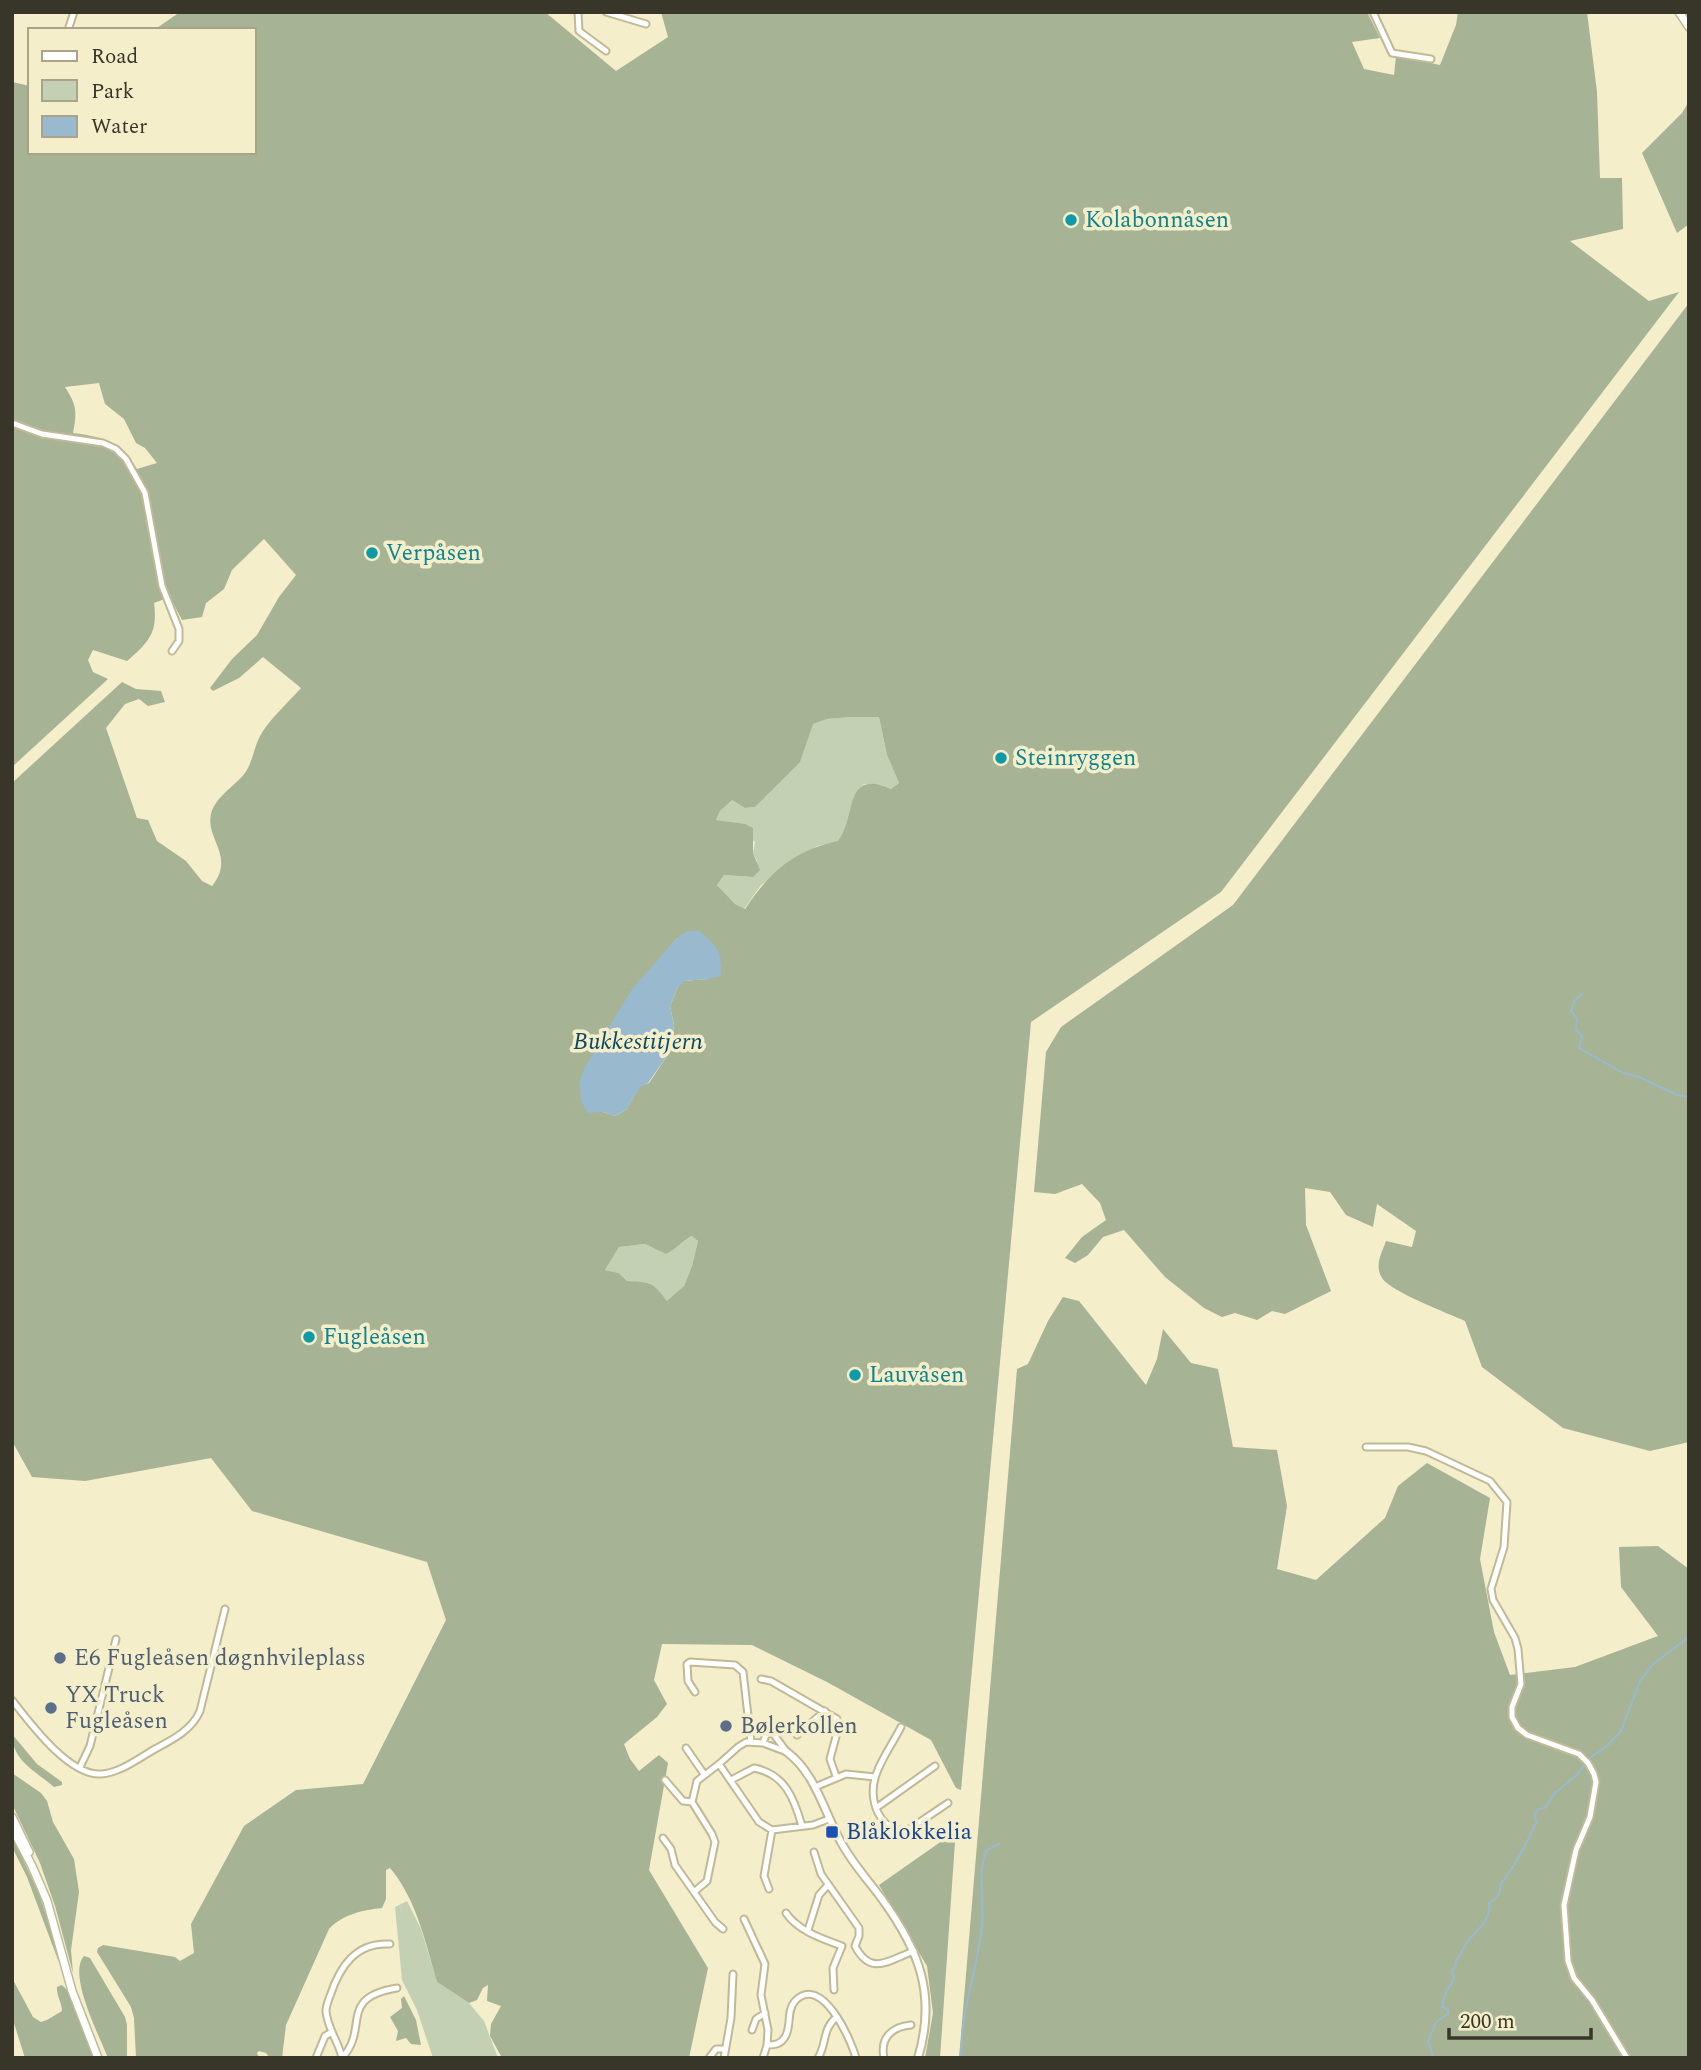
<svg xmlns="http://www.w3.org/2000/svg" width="1701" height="2070" viewBox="0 0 1701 2070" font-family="Spectral,serif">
<rect width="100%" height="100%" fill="#f4eeca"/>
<path fill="#c4d0b3" d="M 851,717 L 879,717 L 887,755 L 899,783 L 891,789 L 881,785 L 864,784 C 847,798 851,824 838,842 L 817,846 L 761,885 L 744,909 L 735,904 L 717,885 L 724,875 L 753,877 L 757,861 L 753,853 L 755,842 L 729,822 L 716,820 L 720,811 L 732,800 L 745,808 L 755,807 L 800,761 L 812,724 L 827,719 Z
M 693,1236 L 698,1241 L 692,1266 L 684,1286 L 667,1302 C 654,1282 650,1282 627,1281 L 619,1273 L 605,1270 L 619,1247 L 645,1244 L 666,1254 C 677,1249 682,1241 693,1236 Z
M 407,1901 L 421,1929 L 437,1982 L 469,2003 L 484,2021 L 498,2058 L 433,2058 L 417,2010 L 402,1980 L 395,1907 Z"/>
<path fill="#a6b394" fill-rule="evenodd" d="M 180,12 L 545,12 L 616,71 L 668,37 L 661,12 L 1367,12 L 1380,38 L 1352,42 L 1364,69 L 1394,75 L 1396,56 L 1440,65 L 1456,25 L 1458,12 L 1587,12 L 1597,92 L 1600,178 L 1622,178 L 1623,229 L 1570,241 L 1649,301 L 1679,292 L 1221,892 L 1031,1022 L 961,1790 L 956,1788 L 931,1740 L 827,1682 L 752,1645 L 662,1644 L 654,1680 L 667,1704 L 657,1717 L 624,1744 L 630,1759 L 639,1771 L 659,1755 L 668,1763 L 649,1870 L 708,1968 L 689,2058 L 502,2058 L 490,2036 L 491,2024 L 501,2006 L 487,2001 L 488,1985 L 483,1988 L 477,2000 L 469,2003 L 437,1982 C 426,1944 416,1898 390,1868 L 386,1870 L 386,1899 L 382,1908 C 363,1910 343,1914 329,1929 L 286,2025 L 282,2058 L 270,2058 L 266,2053 L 259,2051 L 257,2053 L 259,2058 L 136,2058 L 134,2018 L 131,2007 L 97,1952 L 98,1948 L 103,1945 L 175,1957 L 180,1961 L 194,1953 L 191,1924 L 244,1826 L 296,1790 L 363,1784 L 446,1620 L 427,1562 L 252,1511 L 211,1458 L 85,1481 L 32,1477 L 12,1441 L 12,783 L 122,682 L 136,689 L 161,691 L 165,702 L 148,706 L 139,699 L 125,704 L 106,728 L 137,818 L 148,820 L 157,841 L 186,861 L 202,881 L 212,886 C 236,856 205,839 211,814 C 215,797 235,786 245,773 C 252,763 254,749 259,738 C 268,720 288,703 301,688 L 263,657 L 239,678 L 213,691 L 210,688 L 232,659 L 257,635 L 279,597 L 296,575 L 264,539 L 232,570 L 224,589 L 206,603 L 202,617 L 182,620 L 170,597 L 154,603 C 158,632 149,642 127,661 L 93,650 L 88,660 L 93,672 L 108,679 L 12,767 L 12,82 L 30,86 L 30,152 L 254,152 L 254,30 L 154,30 ZM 99,383 L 105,404 L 124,419 L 136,443 L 145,448 L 157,463 L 137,469 C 119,441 104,437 73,433 C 77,411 77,406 65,387 ZM 851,717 L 879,717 L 887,755 L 899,783 L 891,789 C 843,768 857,816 838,841 C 794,850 769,873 745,909 L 735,904 L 717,885 L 724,875 L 753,877 L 760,870 L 753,853 L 753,828 L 745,824 L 716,820 L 720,811 L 732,800 L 745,808 L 755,807 L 800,762 L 813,724 L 827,719 ZM 677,938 L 708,979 L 683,981 L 678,987 L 670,1006 L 674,1025 L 669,1053 L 649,1083 L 640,1086 L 626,1110 L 615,1116 L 603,1112 L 662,958 ZM 692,1236 L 698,1241 L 692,1266 L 684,1286 L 667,1301 C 653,1282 651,1282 627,1281 L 619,1273 L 605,1270 L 619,1247 L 645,1244 L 666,1254 C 677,1249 682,1241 692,1236 Z
M 1689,101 L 1689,224 L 1677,233 L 1642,153 L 1682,113 Z
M 1689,303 L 1689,1442 L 1650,1451 L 1563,1428 L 1482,1367 L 1465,1321 C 1448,1313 1391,1292 1382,1278 C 1374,1265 1382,1253 1386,1241 L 1412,1247 L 1416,1231 L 1377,1204 L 1373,1227 L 1346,1215 L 1330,1192 L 1305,1188 L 1306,1225 L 1331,1291 L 1285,1314 L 1272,1311 L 1257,1320 L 1235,1313 L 1222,1317 L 1204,1308 L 1165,1277 L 1124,1230 L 1103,1237 L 1088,1255 L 1075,1263 L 1065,1258 L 1082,1237 L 1106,1220 L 1100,1203 L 1082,1184 L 1055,1194 L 1034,1192 L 1046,1052 L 1061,1027 L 1233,905 Z
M 1063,1297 L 1079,1301 L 1146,1385 L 1157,1359 L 1163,1329 L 1191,1363 L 1218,1369 L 1233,1447 L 1277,1450 L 1287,1506 L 1277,1569 L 1316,1580 L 1385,1518 L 1398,1486 L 1427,1463 L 1490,1498 L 1480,1559 L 1494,1632 L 1510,1675 L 1575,1667 L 1658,1636 L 1621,1587 L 1619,1547 L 1658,1546 L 1689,1569 L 1689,2058 L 959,2058 L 1017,1369 L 1028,1364 L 1048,1321 Z
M 12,1734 L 37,1764 L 62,1782 L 62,1785 L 54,1787 C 36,1771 12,1761 12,1734 Z
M 12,1773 L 41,1793 L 47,1801 L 53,1822 L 74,1859 L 79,1892 L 71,1950 L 73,1973 L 55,1906 L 40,1863 L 12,1804 Z
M 12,1835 L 40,1896 L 60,1960 L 58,1960 L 27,1877 L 12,1847 Z
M 949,1836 L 955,1842 L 940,2058 L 925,2058 L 933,2013 L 927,1966 L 879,1885 Z
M 84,1956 L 90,1958 L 125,2017 L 127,2025 L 127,2058 L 108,2058 C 100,2037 67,1974 84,1956 Z
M 12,1978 L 33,2017 L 41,2022 L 47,2020 L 62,2011 C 62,2003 56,1995 57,1987 L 62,1985 L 67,1990 L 94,2058 L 25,2058 L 13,2020 Z
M 404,1996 L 416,2020 L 421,2045 L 411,2044 L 406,2038 L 396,2041 L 398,2031 L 390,2017 L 402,2008 L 401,1999 Z"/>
<path fill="#99bace" d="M 687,931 L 699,931 C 719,948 721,950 721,976 L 708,979 L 684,981 L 678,987 L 670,1006 L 674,1025 L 669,1053 L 648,1083 L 640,1087 L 626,1110 L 615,1116 L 603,1112 L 588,1113 L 582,1103 L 579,1083 L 585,1067 L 632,989 L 677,938 Z"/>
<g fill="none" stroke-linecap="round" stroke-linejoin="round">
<path stroke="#99bace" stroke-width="2" d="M 1582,994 L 1575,1000 L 1571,1011 L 1577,1019 L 1576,1029 L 1582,1036 L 1579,1048 L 1623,1073 L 1639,1077 L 1677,1095 L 1689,1097
M 1590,1758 L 1607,1746 L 1621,1731 L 1640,1681 L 1653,1664 L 1689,1637
M 960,2058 C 962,2045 962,2033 964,2020 C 969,1988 979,1957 982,1925 C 985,1898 976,1875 987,1850 L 999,1844
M 1434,2058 L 1428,2042 L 1436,2022 L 1448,2014 L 1448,2009 L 1442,2007 C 1443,2002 1444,1994 1447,1990 C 1453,1982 1455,1980 1452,1970 L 1456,1965 L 1456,1960 C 1462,1954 1463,1947 1468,1941 C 1476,1931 1492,1919 1489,1903 C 1496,1899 1502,1895 1500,1885 C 1516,1865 1526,1844 1537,1821 L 1534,1816 L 1538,1809 L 1545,1808 C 1549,1803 1551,1797 1555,1793 C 1564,1785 1579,1776 1584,1765"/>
<defs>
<path id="minor" d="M 578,12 L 579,31 L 606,51
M 606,12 L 646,24
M 1373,12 L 1392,53 L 1431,59
M 68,30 L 74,12
M 12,423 L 42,434 L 103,443 L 116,449 L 126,459 L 145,493 L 162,586 L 179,629 L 179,641 L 172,651
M 1366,1447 L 1408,1447 L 1426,1451 L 1490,1481 L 1507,1502 L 1504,1547 L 1491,1589 L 1493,1600 L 1515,1638 L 1518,1649 L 1521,1684 L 1512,1707 L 1512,1717 L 1518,1728 L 1527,1735 L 1579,1754 L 1588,1763 L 1594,1774 L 1596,1782 L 1590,1817 L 1576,1850 L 1564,1905 L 1568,1961 L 1574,1978 L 1592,2000 L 1627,2058
M 761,1679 L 771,1681 L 837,1719 L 838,1729 L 830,1759 L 836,1776
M 695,1692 L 688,1681 L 687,1664 L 690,1662 L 735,1665 L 743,1672 L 751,1742
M 12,1700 C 30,1723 69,1776 101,1774 C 120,1773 139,1758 155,1749 C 172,1740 192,1730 200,1711 L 225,1609
M 901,1727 C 893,1743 881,1759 876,1775 C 867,1800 880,1833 908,1830 L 948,1803
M 797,1735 L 825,1711
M 763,1743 L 766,1735 L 772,1732 L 786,1751
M 686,1748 L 704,1774
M 719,1764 L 759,1822 L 772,1830 L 813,1825 L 829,1819
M 80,1767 L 90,1746 L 116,1639
M 665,1780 L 683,1801 L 692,1802
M 731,1780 L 754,1768 C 785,1774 794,1798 802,1826
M 815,1787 L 846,1774 L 875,1777
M 876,1808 L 935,1766
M 663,1838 L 671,1849 L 675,1865 L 715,1922 L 723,1929
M 814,1852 L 821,1874 L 859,1928 L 859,1936 L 855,1946 C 871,1977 889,1960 914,1951
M 769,1889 L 764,1876 L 772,1830
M 694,1892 L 707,1881 L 715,1842 L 712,1834 L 692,1802 L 697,1781 L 719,1764 L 738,1747 L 746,1742 L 763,1743 L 787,1752
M 786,1913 C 798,1931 823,1939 842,1946 L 833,1968 L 834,1990
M 744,1919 L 765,1964 L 761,1995 L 768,2030 L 767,2045 L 763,2058
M 808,1930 L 819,1895 L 828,1885
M 752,2030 L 756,2019 L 765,2013
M 767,2045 C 775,2045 781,2044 785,2037 C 792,2026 786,2011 795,2001 C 822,1973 851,2040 856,2058
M 316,2058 L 325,2036 L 332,2032
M 342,2058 C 339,2042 327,2028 326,2011 C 326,2006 328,2001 330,1996 C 340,1966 356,1942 390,1944
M 342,2058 C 370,2028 337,1998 397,1988
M 709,2058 L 716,2049 L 724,2049
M 724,2058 L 731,2018 L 733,1974
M 818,2058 C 827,2044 822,2028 837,2017
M 884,2058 C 880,2038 891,2027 911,2025"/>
<path id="tertiary" d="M 787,1752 C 816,1774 824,1812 841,1842 C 852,1863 868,1880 882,1899 C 919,1950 937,1995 918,2058"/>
<path id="secondary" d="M 1679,12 L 1689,27
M 12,1817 L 29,1852
M 12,1828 L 32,1866 L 47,1901 L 72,1991 L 98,2058"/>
</defs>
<use href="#minor" stroke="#bfb996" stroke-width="9"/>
<use href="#tertiary" stroke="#bfb996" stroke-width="10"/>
<use href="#secondary" stroke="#bfb996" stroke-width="10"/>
<use href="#minor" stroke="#fff" stroke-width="5"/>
<use href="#tertiary" stroke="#fff" stroke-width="6"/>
<use href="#secondary" stroke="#fff" stroke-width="7"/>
</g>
<g fill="#0f9aa8" stroke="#f4eeca" stroke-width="2.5">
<circle cx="1071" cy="220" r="7"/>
<circle cx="372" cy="553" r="7"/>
<circle cx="1001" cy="758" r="7"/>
<circle cx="309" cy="1337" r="7"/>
<circle cx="855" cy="1375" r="7"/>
</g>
<g fill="#5c6f8a" stroke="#f4eeca" stroke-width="2.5">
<circle cx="60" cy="1658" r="7"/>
<circle cx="51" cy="1708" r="7"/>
<circle cx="726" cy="1726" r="7"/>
</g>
<rect fill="#1a4fb4" stroke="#f4eeca" stroke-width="2.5" x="825" y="1825" width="14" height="14" rx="3.5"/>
<g text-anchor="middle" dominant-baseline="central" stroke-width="7" stroke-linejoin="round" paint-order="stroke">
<g font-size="23" fill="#0d838f" stroke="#f4eeca" text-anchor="start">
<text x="1085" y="220">Kolabonnåsen</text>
<text x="386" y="553">Verpåsen</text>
<text x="1015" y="758">Steinryggen</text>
<text x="323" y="1337">Fugleåsen</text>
<text x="869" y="1375">Lauvåsen</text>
</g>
<g font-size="23" fill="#4e5e75" stroke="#f4eeca" text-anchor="start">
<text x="74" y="1658">E6 Fugleåsen døgnhvileplass</text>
<text x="65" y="1695">YX Truck<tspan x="65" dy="26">Fugleåsen</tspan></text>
<text x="740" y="1726">Bølerkollen</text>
</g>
<g font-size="23" fill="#164399" stroke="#f4eeca" text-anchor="start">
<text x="846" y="1832">Blåklokkelia</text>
</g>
<g font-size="24" font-style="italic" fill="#0a4965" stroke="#f4eeca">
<text x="638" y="1042">Bukkestitjern</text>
</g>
</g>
<rect width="1701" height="2070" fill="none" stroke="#383628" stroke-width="28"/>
<rect x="28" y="28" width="228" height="126" fill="#f4eeca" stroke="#a9a489" stroke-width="2"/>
<rect x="42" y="51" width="35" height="10" fill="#ffffff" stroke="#a9a489" stroke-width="2"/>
<text x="91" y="63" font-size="21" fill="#383628">Road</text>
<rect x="42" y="80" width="35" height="21" fill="#c4d0b3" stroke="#a9a489" stroke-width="2"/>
<text x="91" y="98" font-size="21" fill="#383628">Park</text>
<rect x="42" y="116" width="35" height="21" fill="#99bace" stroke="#a9a489" stroke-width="2"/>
<text x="91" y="133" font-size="21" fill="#383628">Water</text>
<path d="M1449 2028v10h142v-10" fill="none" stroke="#383628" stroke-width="3.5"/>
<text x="1460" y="2028" font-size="21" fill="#383628" stroke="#f4eeca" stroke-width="5" paint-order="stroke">200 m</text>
</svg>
